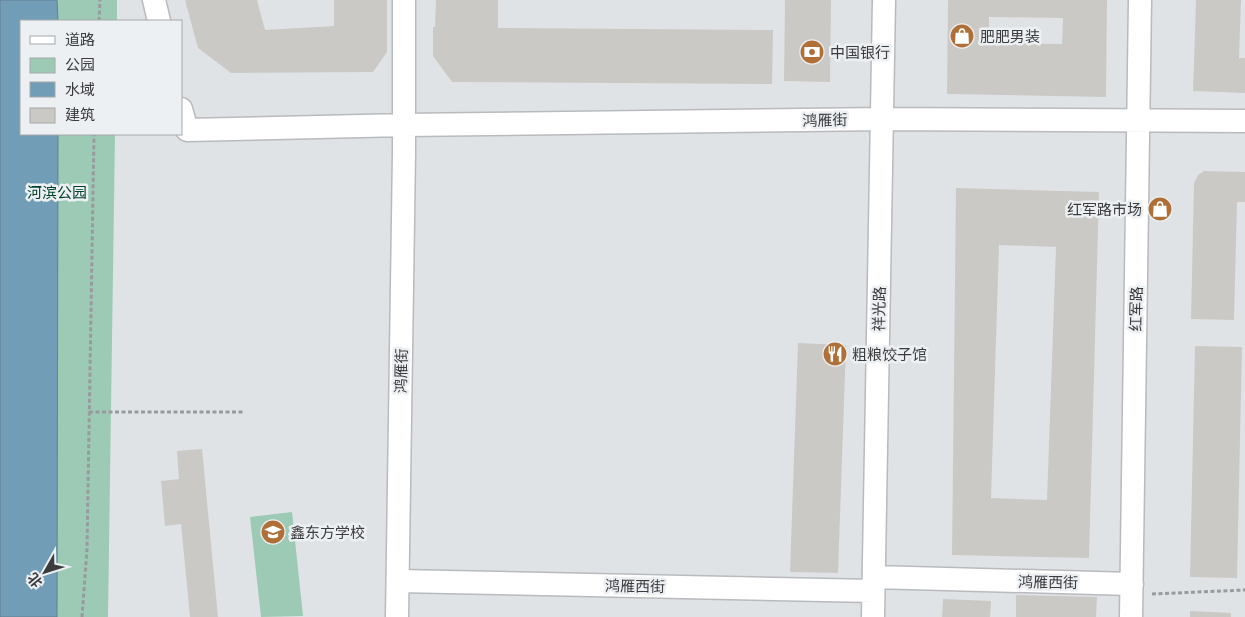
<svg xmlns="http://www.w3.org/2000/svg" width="1245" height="617" viewBox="0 0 1245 617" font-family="Ubuntu,'Noto Sans SC',sans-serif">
<rect width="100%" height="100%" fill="#e0e3e6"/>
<path fill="#9dcab5" d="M 0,0 L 117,0 L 117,21 L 21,21 L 21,134 L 115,134 L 108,617 L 0,617 Z
M 292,512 L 303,616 L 261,617 L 250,517 Z"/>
<path fill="#719eb6" stroke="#618092" d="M 0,0 L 57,0 L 58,21 L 21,21 L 21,134 L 58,134 L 57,617 L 0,617 Z"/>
<path fill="#cbc9c6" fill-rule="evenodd" d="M 185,0 L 257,0 L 265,30 L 334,26 L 334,0 L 387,0 L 387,52 L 373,72 L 231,73 L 198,48 Z
M 436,0 L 498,0 L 498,28 L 773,30 L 772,84 L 452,82 L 433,56 L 433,27 L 435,27 Z
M 785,0 L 831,0 L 830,82 L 784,81 Z
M 948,0 L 1107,0 L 1106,97 L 947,94 ZM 989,17 L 1063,18 L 1062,44 L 989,43 Z
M 1196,0 L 1241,0 L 1239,58 L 1245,58 L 1245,93 L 1193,91 Z
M 1204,171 L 1245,172 L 1245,202 L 1237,202 L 1234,320 L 1191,319 L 1194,183 L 1198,175 Z
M 956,188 L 1099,192 L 1089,558 L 952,555 ZM 999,245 L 1056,247 L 1047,500 L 991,498 Z
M 798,343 L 846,345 L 838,573 L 790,572 Z
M 1195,346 L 1242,347 L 1237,578 L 1190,577 Z
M 202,449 L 218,617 L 190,617 L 181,524 L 165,526 L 161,481 L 179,479 L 177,451 Z
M 1016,595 L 1097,597 L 1096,617 L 1016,617 Z
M 943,599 L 991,601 L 990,617 L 942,617 Z
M 1190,611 L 1231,613 L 1231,617 L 1190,617 Z"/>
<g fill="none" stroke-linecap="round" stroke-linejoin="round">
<defs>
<path id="minor" d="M 154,0 L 159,21
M 181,109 L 187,130 L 404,125 L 882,119 L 1245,121
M 874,577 L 1132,584
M 398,581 L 873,591
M 397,617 L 404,153 L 404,0
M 873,617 L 884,0
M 1131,617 L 1140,0"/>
</defs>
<use href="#minor" stroke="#b8babd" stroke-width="25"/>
<path stroke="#989a9d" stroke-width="3" stroke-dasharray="4 2.5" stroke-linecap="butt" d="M 99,21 L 100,0
M 89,412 L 243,412
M 1152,594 L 1245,590
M 82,617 L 87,549 L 94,134"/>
<use href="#minor" stroke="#fff" stroke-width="22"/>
</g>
<defs>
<symbol id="shop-disc" viewBox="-11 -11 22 22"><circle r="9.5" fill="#af6f37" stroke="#edf0f3"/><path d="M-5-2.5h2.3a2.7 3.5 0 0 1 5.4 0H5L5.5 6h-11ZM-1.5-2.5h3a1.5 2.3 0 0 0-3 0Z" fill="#fff"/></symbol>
<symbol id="bank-disc" viewBox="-11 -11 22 22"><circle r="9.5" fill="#af6f37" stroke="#edf0f3"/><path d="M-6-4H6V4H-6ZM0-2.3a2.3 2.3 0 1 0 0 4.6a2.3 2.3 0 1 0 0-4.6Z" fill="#fff"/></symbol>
<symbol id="restaurant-disc" viewBox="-11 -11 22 22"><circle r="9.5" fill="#af6f37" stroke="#edf0f3"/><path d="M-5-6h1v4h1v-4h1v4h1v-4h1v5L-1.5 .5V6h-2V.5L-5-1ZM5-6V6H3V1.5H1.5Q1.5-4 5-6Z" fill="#fff"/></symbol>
<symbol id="school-disc" viewBox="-11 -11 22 22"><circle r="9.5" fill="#af6f37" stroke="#edf0f3"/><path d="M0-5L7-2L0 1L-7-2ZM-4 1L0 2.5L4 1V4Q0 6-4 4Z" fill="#fff"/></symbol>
</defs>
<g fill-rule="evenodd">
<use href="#shop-disc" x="948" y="22" width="28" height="28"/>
<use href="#bank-disc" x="798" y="38" width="28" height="28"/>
<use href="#shop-disc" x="1146" y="195" width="28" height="28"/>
<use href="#restaurant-disc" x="821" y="340" width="28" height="28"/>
<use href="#school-disc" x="259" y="518" width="28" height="28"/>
</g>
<g text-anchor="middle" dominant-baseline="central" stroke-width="5" stroke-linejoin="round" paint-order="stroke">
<g font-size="15" fill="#3b3b3d" stroke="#edf0f3" text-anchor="start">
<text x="980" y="36">肥肥男装</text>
<text x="830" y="52">中国银行</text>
<text x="1142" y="209" text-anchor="end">红军路市场</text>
<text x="852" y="354">粗粮饺子馆</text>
<text x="290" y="532">鑫东方学校</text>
</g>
<g font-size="15" fill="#3b3b3d" stroke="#edf0f3">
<text transform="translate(825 120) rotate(-1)">鸿雁街</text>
<text transform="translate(879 309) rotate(-89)">祥光路</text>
<text transform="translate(1136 309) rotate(-89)">红军路</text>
<text transform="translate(401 371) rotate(-89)">鸿雁街</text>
<text transform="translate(1048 582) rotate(1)">鸿雁西街</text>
<text transform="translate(635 586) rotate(1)">鸿雁西街</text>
</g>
<g font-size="15" fill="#00412c" stroke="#edf0f3">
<text x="57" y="192">河滨公园</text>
</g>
</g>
<rect x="20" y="20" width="162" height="115" fill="#edf0f3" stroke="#a6a8aa"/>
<rect x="30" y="36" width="25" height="8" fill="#ffffff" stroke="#a6a8aa"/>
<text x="65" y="45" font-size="15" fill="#3b3b3d">道路</text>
<rect x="30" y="58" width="25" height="15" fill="#9dcab5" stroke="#a6a8aa"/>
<text x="65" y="70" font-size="15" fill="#3b3b3d">公园</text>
<rect x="30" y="82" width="25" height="15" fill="#719eb6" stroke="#a6a8aa"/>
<text x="65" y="95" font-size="15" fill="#3b3b3d">水域</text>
<rect x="30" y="108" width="25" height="15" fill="#cbc9c6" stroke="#a6a8aa"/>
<text x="65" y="120" font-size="15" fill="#3b3b3d">建筑</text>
<g transform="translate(45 572) rotate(231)" stroke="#edf0f3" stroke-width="4" paint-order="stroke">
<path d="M0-4L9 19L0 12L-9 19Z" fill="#3b3b3d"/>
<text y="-8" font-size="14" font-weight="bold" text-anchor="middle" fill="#3b3b3d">北</text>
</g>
</svg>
